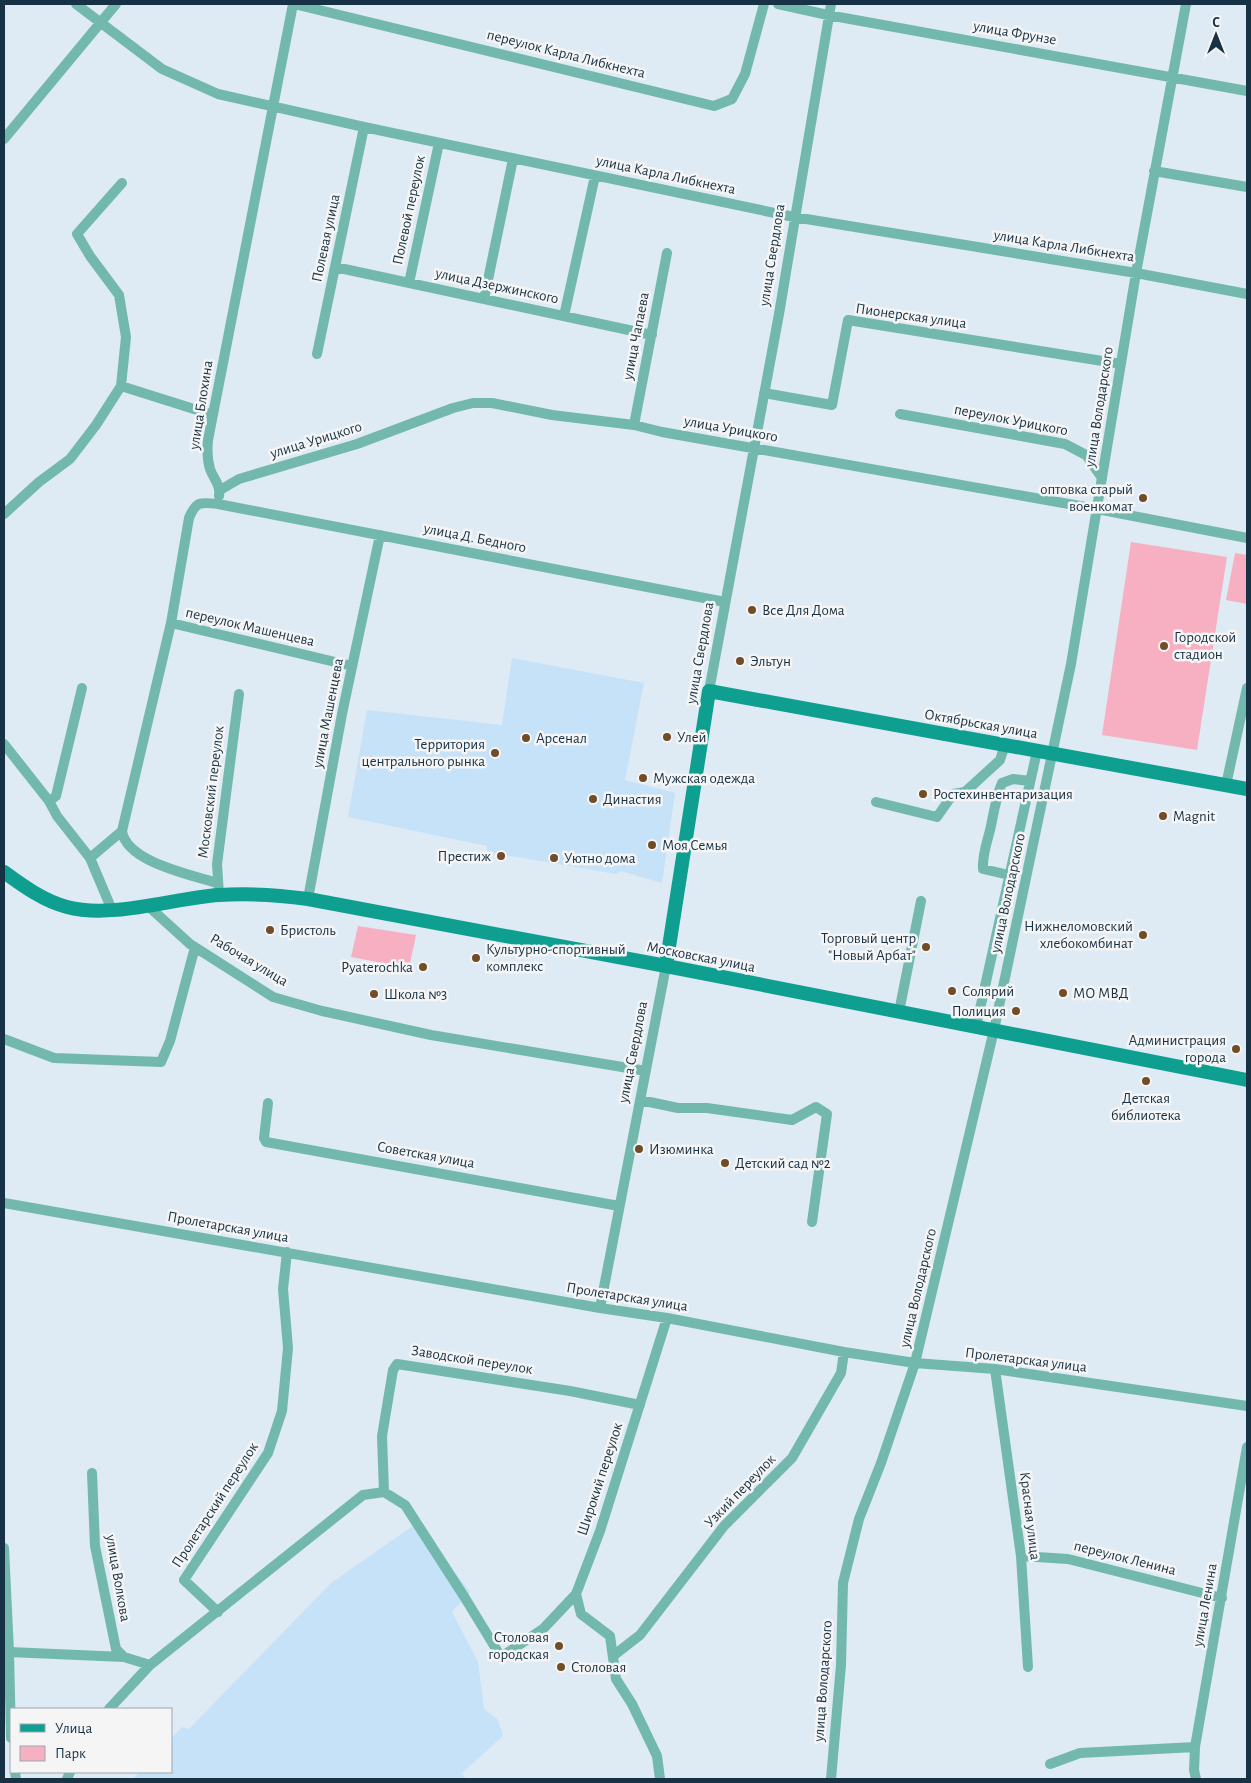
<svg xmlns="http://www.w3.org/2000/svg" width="1251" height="1783" viewBox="0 0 1251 1783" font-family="'Alegreya Sans',sans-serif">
<rect width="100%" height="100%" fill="#deeaf4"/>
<path fill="#c6e2f8" d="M 512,658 L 644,683 L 625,780 L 675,793 L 662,883 L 621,871 L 616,874 L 487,852 L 487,846 L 348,817 L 367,710 L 502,725 Z
M 417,1523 L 470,1592 L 452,1612 L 478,1662 L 484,1709 L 498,1720 L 503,1736 L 462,1773 L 466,1779 L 133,1779 L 140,1772 L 171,1772 L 171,1739 L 182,1727 L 189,1729 L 331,1583 Z"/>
<path fill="#f7b0c1" d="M 1131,542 L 1227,557 L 1197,750 L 1102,735 Z
M 1235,553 L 1247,555 L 1247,604 L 1226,600 Z
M 358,926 L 416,935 L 409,968 L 351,957 Z"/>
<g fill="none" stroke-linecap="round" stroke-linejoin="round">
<path stroke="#72b8ad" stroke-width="10" d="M 76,4 L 162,69 L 218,94 L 364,127 L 794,217 L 1136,273 L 1247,294
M 294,4 L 714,106 L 732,99 L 745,74 L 764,4
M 778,4 L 828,15 L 1247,91
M 4,139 L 116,4
M 1154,171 L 1247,187
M 335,267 L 652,335
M 409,283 L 439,143
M 484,299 L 513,159
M 564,316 L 595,176
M 317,354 L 364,127
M 121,386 L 126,337 L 119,295 L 90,256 L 77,234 L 122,183
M 764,393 L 832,405 L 848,320 L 1121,364
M 900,414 L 1065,444 L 1086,455 L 1102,478
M 634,425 L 667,253
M 220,490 L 239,479 L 357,444 L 453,408 L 473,403 L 492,403 L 552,415 L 634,425 L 662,432 L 1097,509 L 1247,538
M 219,496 C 221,485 213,478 210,469 C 207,459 207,450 208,440 L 293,4
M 4,514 L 39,482 L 70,459 L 96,425 L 121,386 L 213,415
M 171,623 L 352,666
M 709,691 L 779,314 L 831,4
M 4,744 L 49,801 L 57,816 L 90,858 L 112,910
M 1226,785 L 1247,688
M 49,801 L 56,796 L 82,688
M 876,802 L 937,817 L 953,794 L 965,792 L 1000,760 L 1005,745
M 122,831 C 126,862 192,875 217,883
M 90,858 L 122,831 L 171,623 L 189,518 C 196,501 201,502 218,504 L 725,602
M 1009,875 L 983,869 C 982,854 988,840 991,826 C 994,811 996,797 1002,783 L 1013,779 L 1030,781
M 219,895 L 217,864 L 239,694
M 308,899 L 342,714 L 380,535
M 147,905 L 190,944 L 273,997 L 322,1011 L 431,1035 L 646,1071
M 899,1012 L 921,901
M 976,1027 L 1037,751
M 4,1039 L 54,1058 L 161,1062 L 170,1041 L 195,947
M 640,1100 L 678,1108 L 707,1108 L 792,1120 L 816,1107 L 827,1114 L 812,1222
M 268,1103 L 264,1138 L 266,1142 L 619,1206
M 4,1203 L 600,1308 L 667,1318 L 844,1352 L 915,1363 L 995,1369 L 1247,1406
M 600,1308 L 666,966
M 995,1369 L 1021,1556 L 1028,1667
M 92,1473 L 95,1546 L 116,1649 L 124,1657 L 150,1665
M 384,1492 L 382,1436 L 393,1370 L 397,1364 L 570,1391 L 640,1405
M 4,1548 L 9,1652 L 11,1738
M 1021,1556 L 1068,1559 L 1222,1598
M 218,1612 L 184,1580 L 268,1453 L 282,1411 L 288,1348 L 283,1289 L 287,1252
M 9,1652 L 124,1657
M 613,1656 L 640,1635 L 724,1526 L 792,1458 L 841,1373 L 844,1352
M 109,1709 L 150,1665 L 363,1495 L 384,1492 L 405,1505 L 465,1598 L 501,1657 L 543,1629 L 576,1594
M 1050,1764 L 1080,1753 L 1195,1747
M 15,1772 L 16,1779
M 67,1779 L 70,1772
M 660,1779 L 657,1756 L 632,1704 L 616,1679 L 610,1636 L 581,1614 L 576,1594 L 600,1531 L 667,1318
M 831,1779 L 841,1665 L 843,1583 L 859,1519 L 881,1463 L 915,1363 L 994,1030 L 1071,664 L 1136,273 L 1186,4
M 1196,1779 L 1194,1770 L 1195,1747 L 1247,1447"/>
<path stroke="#0f9f90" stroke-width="14" d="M 4,872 C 23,886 44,901 67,907 C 112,919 174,898 219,895 C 249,893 279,895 308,899 L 666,966 L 1247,1080
M 666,966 L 709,691 L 1247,789"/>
</g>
<g fill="#714c28" stroke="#f5f5f5" stroke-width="2">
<circle cx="1143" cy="498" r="5"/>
<circle cx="752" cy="610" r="5"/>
<circle cx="1164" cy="646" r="5"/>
<circle cx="740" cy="661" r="5"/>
<circle cx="667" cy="737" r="5"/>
<circle cx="526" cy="738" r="5"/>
<circle cx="495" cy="753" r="5"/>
<circle cx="643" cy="778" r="5"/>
<circle cx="923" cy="794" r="5"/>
<circle cx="593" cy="799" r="5"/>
<circle cx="1163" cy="816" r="5"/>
<circle cx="652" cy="845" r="5"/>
<circle cx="501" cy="856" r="5"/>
<circle cx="554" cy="858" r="5"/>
<circle cx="270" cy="930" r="5"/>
<circle cx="1143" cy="935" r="5"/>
<circle cx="926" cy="947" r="5"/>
<circle cx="476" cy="958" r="5"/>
<circle cx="423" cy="967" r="5"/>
<circle cx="952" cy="991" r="5"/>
<circle cx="1063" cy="993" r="5"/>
<circle cx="374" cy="994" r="5"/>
<circle cx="1016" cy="1011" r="5"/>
<circle cx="1236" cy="1049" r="5"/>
<circle cx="1146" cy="1081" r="5"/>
<circle cx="639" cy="1149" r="5"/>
<circle cx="725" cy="1163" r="5"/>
<circle cx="559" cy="1646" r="5"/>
<circle cx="561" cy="1667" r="5"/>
</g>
<g text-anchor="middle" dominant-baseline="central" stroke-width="5" stroke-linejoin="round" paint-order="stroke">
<g font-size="15" fill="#173145" stroke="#f5f5f5">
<text transform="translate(1015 33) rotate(10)">улица Фрунзе</text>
<text transform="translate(566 54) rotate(14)">переулок Карла Либкнехта</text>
<text transform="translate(666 175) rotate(12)">улица Карла Либкнехта</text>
<text transform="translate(409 210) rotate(-78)">Полевой переулок</text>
<text transform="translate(326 238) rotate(-78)">Полевая улица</text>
<text transform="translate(1064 246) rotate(9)">улица Карла Либкнехта</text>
<text transform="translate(772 255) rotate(-81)">улица Свердлова</text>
<text transform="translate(497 286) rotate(12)">улица Дзержинского</text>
<text transform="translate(911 316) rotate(8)">Пионерская улица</text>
<text transform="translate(636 336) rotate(-79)">улица Чапаева</text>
<text transform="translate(201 405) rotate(-81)">улица Блохина</text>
<text transform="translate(1099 407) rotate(-81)">улица Володарского</text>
<text transform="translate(1011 420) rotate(11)">переулок Урицкого</text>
<text transform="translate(731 429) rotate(10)">улица Урицкого</text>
<text transform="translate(316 440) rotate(-17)">улица Урицкого</text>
<text transform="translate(475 538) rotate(11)">улица Д. Бедного</text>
<text transform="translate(250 627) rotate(13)">переулок Машенцева</text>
<text transform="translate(700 653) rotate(-80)">улица Свердлова</text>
<text transform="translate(328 713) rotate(-79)">улица Машенцева</text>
<text transform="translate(981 724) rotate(10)">Октябрьская улица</text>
<text transform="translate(211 792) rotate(-83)">Московский переулок</text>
<text transform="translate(1008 893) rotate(-78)">улица Володарского</text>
<text transform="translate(701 957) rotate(11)">Московская улица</text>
<text transform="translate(249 960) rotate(31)">Рабочая улица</text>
<text transform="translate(633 1052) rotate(-79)">улица Свердлова</text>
<text transform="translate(426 1155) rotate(10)">Советская улица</text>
<text transform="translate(228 1227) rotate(10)">Пролетарская улица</text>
<text transform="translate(918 1288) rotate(-77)">улица Володарского</text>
<text transform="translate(627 1297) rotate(9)">Пролетарская улица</text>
<text transform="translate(472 1360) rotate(9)">Заводской переулок</text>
<text transform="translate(1026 1360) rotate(7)">Пролетарская улица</text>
<text transform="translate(600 1479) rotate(-72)">Широкий переулок</text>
<text transform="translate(740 1491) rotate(-46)">Узкий переулок</text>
<text transform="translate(215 1505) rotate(-57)">Пролетарский переулок</text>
<text transform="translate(1030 1516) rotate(83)">Красная улица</text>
<text transform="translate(1125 1558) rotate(14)">переулок Ленина</text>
<text transform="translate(118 1578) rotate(80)">улица Волкова</text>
<text transform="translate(1205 1605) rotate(-80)">улица Ленина</text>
<text transform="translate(823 1681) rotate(-86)">улица Володарского</text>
</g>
<g font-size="15" fill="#173145" stroke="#f5f5f5" text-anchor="start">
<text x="1133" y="489" text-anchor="end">оптовка старый<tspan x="1133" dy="17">военкомат</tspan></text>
<text x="762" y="610">Все Для Дома</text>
<text x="1174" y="637">Городской<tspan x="1174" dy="17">стадион</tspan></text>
<text x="750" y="661">Эльтун</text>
<text x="677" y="737">Улей</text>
<text x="536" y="738">Арсенал</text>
<text x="485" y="744" text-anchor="end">Территория<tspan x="485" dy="17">центрального рынка</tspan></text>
<text x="653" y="778">Мужская одежда</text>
<text x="933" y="794">Ростехинвентаризация</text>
<text x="603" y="799">Династия</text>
<text x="1173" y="816">Magnit</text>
<text x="662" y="845">Моя Семья</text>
<text x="491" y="856" text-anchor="end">Престиж</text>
<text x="564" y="858">Уютно дома</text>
<text x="1133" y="926" text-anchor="end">Нижнеломовский<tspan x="1133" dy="17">хлебокомбинат</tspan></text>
<text x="280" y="930">Бристоль</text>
<text x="916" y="938" text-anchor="end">Торговый центр<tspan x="916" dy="17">"Новый Арбат"</tspan></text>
<text x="486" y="949">Культурно-спортивный<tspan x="486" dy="17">комплекс</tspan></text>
<text x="413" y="967" text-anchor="end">Pyaterochka</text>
<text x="962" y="991">Солярий</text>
<text x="1073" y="993">МО МВД</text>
<text x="384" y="994">Школа №3</text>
<text x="1006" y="1011" text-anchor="end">Полиция</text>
<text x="1226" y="1040" text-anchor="end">Администрация<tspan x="1226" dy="17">города</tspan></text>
<text x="1146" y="1098" text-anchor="middle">Детская<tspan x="1146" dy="17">библиотека</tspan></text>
<text x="649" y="1149">Изюминка</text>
<text x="735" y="1163">Детский сад №2</text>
<text x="549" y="1637" text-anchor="end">Столовая<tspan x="549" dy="17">городская</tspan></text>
<text x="571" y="1667">Столовая</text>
</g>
</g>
<rect width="1251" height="1783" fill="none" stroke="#173145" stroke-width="10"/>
<rect x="10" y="1708" width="162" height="65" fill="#f5f5f5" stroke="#9ca7af"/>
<rect x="20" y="1724" width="25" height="8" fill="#0f9f90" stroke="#9ca7af"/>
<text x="55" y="1733" font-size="15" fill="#173145">Улица</text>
<rect x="20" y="1746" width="25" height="15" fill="#f7b0c1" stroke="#9ca7af"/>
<text x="55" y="1758" font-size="15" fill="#173145">Парк</text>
<g transform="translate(1216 35)" stroke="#f5f5f5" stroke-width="4" paint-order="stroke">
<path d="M0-4L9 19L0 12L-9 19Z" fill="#173145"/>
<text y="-8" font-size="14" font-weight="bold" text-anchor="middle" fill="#173145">С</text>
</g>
</svg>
